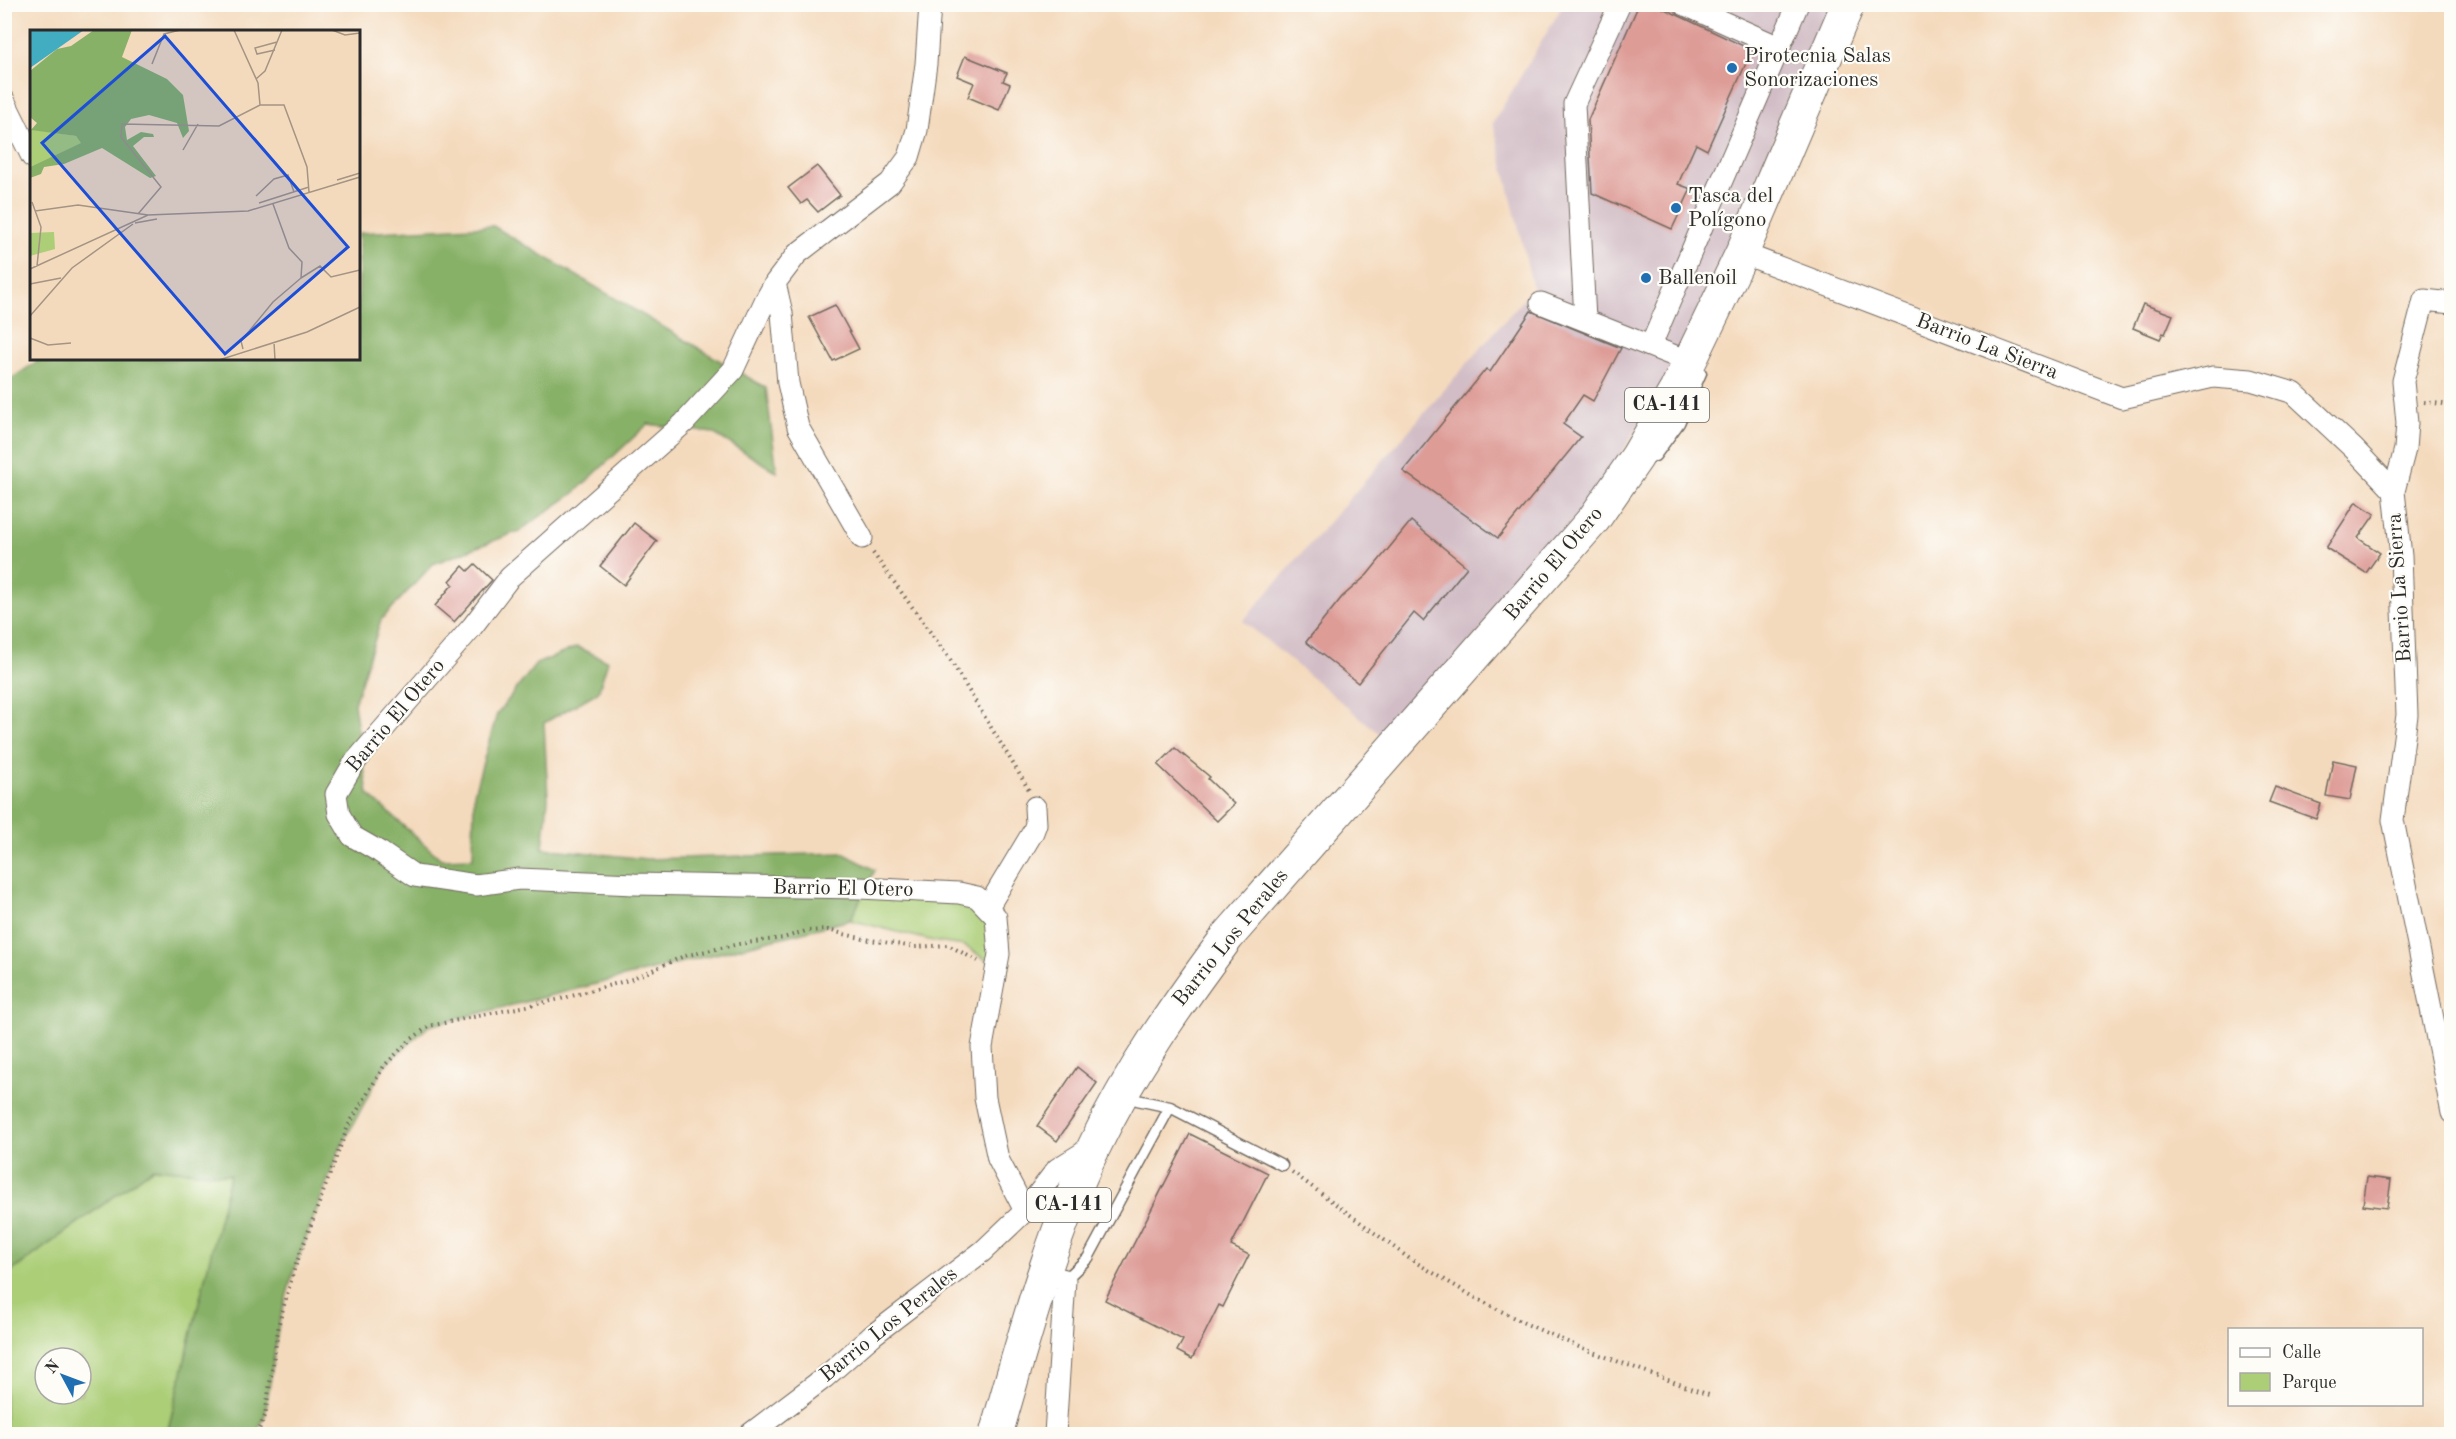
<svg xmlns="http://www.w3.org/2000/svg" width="2456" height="1439" viewBox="0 0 2456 1439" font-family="'Old Standard TT',serif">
<rect width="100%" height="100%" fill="#fdfcf7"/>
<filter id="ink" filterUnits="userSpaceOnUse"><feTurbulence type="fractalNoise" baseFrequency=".0167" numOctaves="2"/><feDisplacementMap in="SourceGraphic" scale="12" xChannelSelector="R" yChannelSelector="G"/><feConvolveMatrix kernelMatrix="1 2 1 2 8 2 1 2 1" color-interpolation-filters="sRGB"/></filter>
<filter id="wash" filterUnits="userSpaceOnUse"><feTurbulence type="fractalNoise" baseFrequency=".008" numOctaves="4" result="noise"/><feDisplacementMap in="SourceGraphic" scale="24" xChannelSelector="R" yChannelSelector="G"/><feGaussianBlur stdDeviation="1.35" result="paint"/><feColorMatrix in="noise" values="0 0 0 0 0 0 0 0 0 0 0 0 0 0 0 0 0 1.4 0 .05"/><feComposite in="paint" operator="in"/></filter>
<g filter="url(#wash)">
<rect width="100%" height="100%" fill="#f4dabd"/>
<path fill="#d2bdc6" d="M 1563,5 L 1834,5 L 1675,362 L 1625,448 L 1570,529 L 1386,739 L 1243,621 L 1533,288 L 1493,123 Z"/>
<path fill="#abce77" stroke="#6b7c51" stroke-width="1.5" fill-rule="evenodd" d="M 864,893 L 975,905 C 992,926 991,939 993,964 L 965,946 L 937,942 L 850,920 Z
M 153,1168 L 233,1172 L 167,1434 L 5,1434 L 4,1277 ZM 45,1358 L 81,1358 L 81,1394 L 45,1394 Z"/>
<path fill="#88b168" stroke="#5a6e4a" stroke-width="1.5" d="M 493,226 L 766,388 L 777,472 L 713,433 L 648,424 L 574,493 L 519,531 L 433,564 L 381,620 L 354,704 L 368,794 L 441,859 L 473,858 L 474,793 L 497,714 L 536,664 L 577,647 L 608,661 L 598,692 L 544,723 L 548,799 L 543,848 L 647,859 L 843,853 L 875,870 L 850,920 L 429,1026 L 384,1066 L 338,1153 L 294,1270 L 279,1323 L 265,1416 L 256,1434 L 167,1434 L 230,1175 L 153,1168 L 5,1276 L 5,383 L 41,359 L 358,358 L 359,233 Z"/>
<g id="blocks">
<path fill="#de9c97" d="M 1639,4 L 1654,4 L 1752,50 L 1707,150 L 1696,144 L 1678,184 L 1691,189 L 1672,229 L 1592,193 L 1588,120 Z
M 965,56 L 1007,73 L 1003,81 L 1010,84 L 999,110 L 968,97 L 974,83 L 957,76 Z
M 817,166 L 840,195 L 818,212 L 807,200 L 801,204 L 788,188 Z
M 2143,304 L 2173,315 L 2165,334 L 2163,333 L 2160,339 L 2133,328 Z
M 835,305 L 859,349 L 833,361 L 809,317 Z
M 1531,311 L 1621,348 L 1593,401 L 1583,395 L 1563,424 L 1581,437 L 1498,538 L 1403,471 L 1486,369 L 1490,372 Z
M 2356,502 L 2375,514 L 2358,538 L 2380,553 L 2366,573 L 2326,548 Z
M 1411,521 L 1467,567 L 1423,621 L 1414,613 L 1358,683 L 1306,642 L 1342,597 L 1367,575 Z
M 634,523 L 657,541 L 624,585 L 600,566 Z
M 475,564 L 492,580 L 454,622 L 435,606 L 453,584 L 450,581 L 463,566 L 468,571 Z
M 1175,748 L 1210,777 L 1208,779 L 1234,804 L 1217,821 L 1158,765 Z
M 2333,760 L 2357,765 L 2350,800 L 2326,796 Z
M 2275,787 L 2321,804 L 2316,819 L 2269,802 Z
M 1077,1067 L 1097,1083 L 1057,1141 L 1037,1126 Z
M 1190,1134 L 1268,1173 L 1231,1246 L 1249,1255 L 1223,1307 L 1219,1305 L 1192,1359 L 1177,1351 L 1183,1340 L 1105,1300 Z
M 2367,1177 L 2391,1180 L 2387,1208 L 2363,1205 Z"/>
</g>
</g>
<g filter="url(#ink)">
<use href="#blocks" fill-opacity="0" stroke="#71685e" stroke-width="1.5"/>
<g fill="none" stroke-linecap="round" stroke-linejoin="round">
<defs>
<path id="service" d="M 1655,456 L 1679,423 L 1701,373
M 1127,1094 L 1137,1100 L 1170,1107 L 1282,1165
M 1065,1280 L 1088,1258 L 1170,1107"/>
<path id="minor" d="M 930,4 L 926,64 L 917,130 L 909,157 L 890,183 L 797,254 L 775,283 L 765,301 L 733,370 L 684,423 L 510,577 L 472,627 L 354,763 L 336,794 L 339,814 L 352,836 L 380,852 L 415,876 L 476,885 L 519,879 L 634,884 L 860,888 L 959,893 L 977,897 L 996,917 L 999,954 L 982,1047 L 985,1098 L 998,1159 L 1025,1211
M 1683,4 L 1779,47
M 4,100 L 32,157
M 1742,253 L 2122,398 L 2213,377 L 2251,380 L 2294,393 L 2354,449 L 2394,491 L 2401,556 L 2407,715 L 2393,820 L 2452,1113
M 775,283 L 782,313 L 788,383 L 798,427 L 862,538
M 1541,303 L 1690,362
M 1585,320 L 1574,104 L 1620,4
M 1651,345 L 1798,4
M 2394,491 L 2405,449 L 2407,423 L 2403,381 L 2424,300 L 2452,303
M 988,907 L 1033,832 L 1036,824 L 1035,807
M 1044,1275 L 1065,1280 L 1055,1434
M 750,1434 L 824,1378 L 873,1335 L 983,1251 L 1025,1211 L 1057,1169 L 1094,1146"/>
<path id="primary" d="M 996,1434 C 1024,1338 1050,1238 1094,1147 C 1130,1071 1178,1003 1228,936 L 1594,519 L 1637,457 L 1676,390 L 1742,253 L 1848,4"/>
</defs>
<use href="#service" stroke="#71685e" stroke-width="13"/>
<use href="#minor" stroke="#71685e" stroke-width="23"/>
<use href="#primary" stroke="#71685e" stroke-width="35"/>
<path stroke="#71685e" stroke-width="4" stroke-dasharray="1.5 4.5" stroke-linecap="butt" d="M 2424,402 L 2452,405
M 873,553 L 949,658 L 1029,790
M 1292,1172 L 1410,1259 L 1474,1297 L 1522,1322 L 1579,1347 L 1709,1395
M 257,1434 L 265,1416 L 279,1323 L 294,1270 L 348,1126 L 384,1066 L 409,1041 L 429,1026 L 561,999 L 632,979 L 684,956 L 739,944 L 783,938 L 806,931 L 828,930 L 864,939 L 915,947 L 948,945 L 978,961"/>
<use href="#service" stroke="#fff" stroke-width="10"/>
<use href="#minor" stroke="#fff" stroke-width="21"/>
<use href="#primary" stroke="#fff" stroke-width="33"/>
</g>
</g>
<g fill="#1f6fb2" stroke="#fdfcf7" stroke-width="2">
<circle cx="1732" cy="68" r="6"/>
<circle cx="1676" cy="208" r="6"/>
<circle cx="1646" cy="278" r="6"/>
</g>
<g text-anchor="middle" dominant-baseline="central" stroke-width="4.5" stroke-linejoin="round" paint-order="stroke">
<g fill="#fdfcf7" stroke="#6a6a68" stroke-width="1.5">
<rect x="1625" y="388" width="84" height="34" rx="4.5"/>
<rect x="1027" y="1188" width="84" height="34" rx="4.5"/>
</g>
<g font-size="20" font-weight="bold" fill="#2b2b2b">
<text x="1667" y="405">CA-141</text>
<text x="1069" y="1205">CA-141</text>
</g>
<g font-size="21" fill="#2b2b2b" stroke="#fdfcf7" text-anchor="start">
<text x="1744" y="56">Pirotecnia Salas<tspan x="1744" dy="24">Sonorizaciones</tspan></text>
<text x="1688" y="196">Tasca del<tspan x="1688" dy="24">Polígono</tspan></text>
<text x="1658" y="278">Ballenoil</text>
</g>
<g font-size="21" fill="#2b2b2b" stroke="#fdfcf7">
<text transform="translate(1987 347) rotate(21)">Barrio La Sierra</text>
<text transform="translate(1554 564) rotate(-50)">Barrio El Otero</text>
<text transform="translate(2400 588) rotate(-94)">Barrio La Sierra</text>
<text transform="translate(396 716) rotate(-50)">Barrio El Otero</text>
<text transform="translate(843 889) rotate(1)">Barrio El Otero</text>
<text transform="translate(1231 938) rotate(-51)">Barrio Los Perales</text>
<text transform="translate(889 1325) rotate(-39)">Barrio Los Perales</text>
</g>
</g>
<g transform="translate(30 30)">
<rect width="330" height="330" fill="#f4dabd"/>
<path d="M 0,99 L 46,106 L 52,113 L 0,137 ZM 24,202 L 25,219 L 0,226 L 0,203 Z" fill="#abce77"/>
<path d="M 64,0 L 102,0 L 92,27 L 137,49 L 153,65 L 159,101 L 153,108 L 147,93 L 119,85 L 101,89 L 95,97 L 97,110 L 111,102 L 123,104 L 124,107 L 114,107 L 103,116 L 126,146 L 120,148 L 72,118 L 34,134 L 14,137 L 11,144 L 0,148 L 0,137 L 51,113 L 46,106 L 1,100 L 7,93 L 0,87 L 0,41 L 27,19 L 41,16 Z" fill="#88b168"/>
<path d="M 0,0 L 54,0 L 0,38 Z" fill="#42acc1"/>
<path fill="none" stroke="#a49483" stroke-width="1.5" d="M 204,0 L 228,53 L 230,75M 302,0 L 315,5 L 330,3M 245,20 L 227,24 L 225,18 L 247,12M 122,34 L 134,4 L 150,0M 226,49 L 235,41 L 252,0M 153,120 L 168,94M 307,150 L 330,143M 226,166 L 244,149 L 258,145 L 264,162M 2,172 L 11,197 L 7,236M 229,173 L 279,157M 5,181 L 48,175 L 118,185M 108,184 L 131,157 L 91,107 L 92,94 L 189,96 L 230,75 L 254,75 L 277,137 L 279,162M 105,193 L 127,189M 0,239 L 118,185 L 218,181 L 330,147M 271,248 L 290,236 L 301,247 L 330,240M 0,254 L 31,248M 0,286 L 42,238 L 103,194M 0,308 L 18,315 L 41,313M 244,312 L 245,330M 213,319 L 211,311 L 243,272 L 271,248 L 272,232 L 259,218 L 243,174M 189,330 L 277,302 L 330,277"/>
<path fill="#1d4ed8" fill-opacity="0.15" stroke="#1d4ed8" stroke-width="3" d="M 135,6 L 318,217 L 195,324 L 12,113 Z"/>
<rect width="330" height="330" fill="none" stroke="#2b2b2b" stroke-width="3"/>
</g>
<rect width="2456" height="1439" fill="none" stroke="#fdfcf7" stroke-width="24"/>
<rect x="2228" y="1328" width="195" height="78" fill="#fdfcf7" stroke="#a9a8a5" stroke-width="1.5"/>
<rect x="2240" y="1348" width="30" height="9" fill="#ffffff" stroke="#a9a8a5" stroke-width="1.5"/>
<text x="2282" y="1358" font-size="18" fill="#2b2b2b">Calle</text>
<rect x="2240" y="1373" width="30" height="18" fill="#abce77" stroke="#a9a8a5" stroke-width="1.5"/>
<text x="2282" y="1388" font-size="18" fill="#2b2b2b">Parque</text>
<g transform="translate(63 1376) rotate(311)"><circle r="28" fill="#fdfcf7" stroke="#a9a8a5" stroke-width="1.5"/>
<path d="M0-4.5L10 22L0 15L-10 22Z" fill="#1f6fb2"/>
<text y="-9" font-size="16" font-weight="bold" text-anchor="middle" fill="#2b2b2b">N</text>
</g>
</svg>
